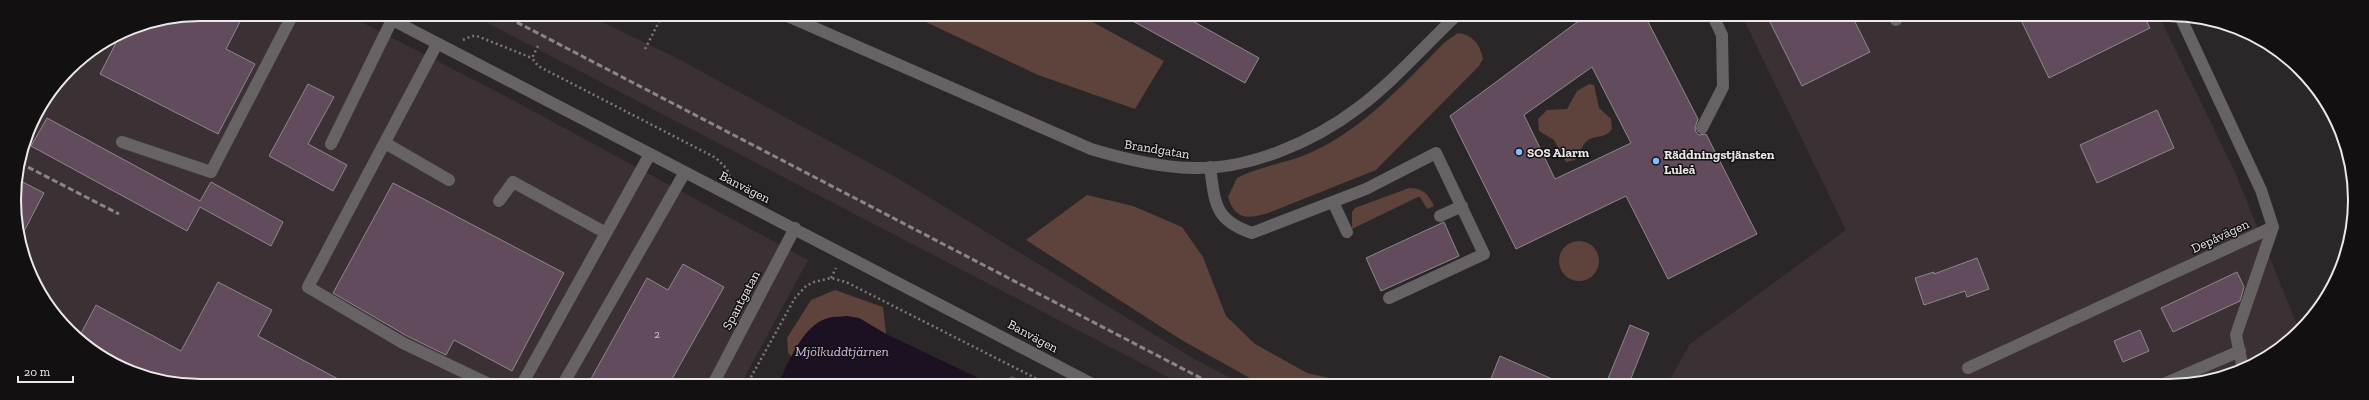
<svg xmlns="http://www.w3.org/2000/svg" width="2369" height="400" viewBox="0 0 2369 400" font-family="'Zilla Slab',serif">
<rect width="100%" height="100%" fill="#2b2628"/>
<path fill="#3b3034" d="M 200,14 L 346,14 L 507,97 L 808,260 L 740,386 L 188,386 L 118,367 L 60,322 L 24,260 L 14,188 L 28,129 L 69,68 L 129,28 Z
M 470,14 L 585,14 L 673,56 L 901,180 L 1196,360 L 1246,386 L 1185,386 Z
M 1741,14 L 2158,14 L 2235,172 L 2300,332 L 2251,367 L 2181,386 L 1666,386 L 1690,344 L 1846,230 Z"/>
<path fill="#5e423c" d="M 909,14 L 1078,14 L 1164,61 L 1135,109 L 1038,75 Z
M 1458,33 C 1473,35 1480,44 1483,59 L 1479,66 L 1376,170 L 1268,213 C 1247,219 1235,220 1228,197 L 1237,178 C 1260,166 1288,163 1312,152 C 1365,128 1405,82 1445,42 Z
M 1589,84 L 1594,85 L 1599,108 L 1611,119 L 1612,129 C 1604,140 1596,134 1587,141 C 1581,146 1580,154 1575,160 L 1566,162 L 1554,140 L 1539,131 L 1538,119 L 1547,110 L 1567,109 L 1577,91 Z
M 1409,188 C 1423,188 1428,194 1434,206 L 1427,209 L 1420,197 L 1418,197 L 1352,229 L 1352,212 L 1355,208 Z
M 1087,195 L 1133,206 L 1182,227 L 1203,257 L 1226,316 L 1255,344 L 1307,373 L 1365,386 L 1264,386 L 1180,339 L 1026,240 Z
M1559 261a20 20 0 1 1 40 0a20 20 0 1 1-40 0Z
M 835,290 L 883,307 L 886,334 L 859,318 L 812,328 L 792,357 L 788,353 L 787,338 L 811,300 Z
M 1012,376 L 1034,386 L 995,386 Z"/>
<path fill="#1c1023" d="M 847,316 L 859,318 L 886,334 L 995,386 L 777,386 C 788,364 802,325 828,318 C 834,316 841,317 847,316 Z"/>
<path fill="#614b5d" stroke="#8d888c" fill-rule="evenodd" d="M 200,14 L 244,14 L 226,49 L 255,64 L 218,134 L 100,74 L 121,33 L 129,28 Z
M 1120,14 L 1180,14 L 1259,58 L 1245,83 Z
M 1588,14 L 1644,14 L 1698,119 L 1695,128 L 1696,132 L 1699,135 L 1706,134 L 1757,234 L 1668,279 L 1626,196 L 1516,249 L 1450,116 ZM 1592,67 L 1631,143 L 1555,179 L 1524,115 Z
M 1766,14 L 1851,14 L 1870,52 L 1802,86 Z
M 2018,14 L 2143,14 L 2150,28 L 2049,78 Z
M 308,84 L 334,97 L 308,144 L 347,165 L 333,191 L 269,156 Z
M 2157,110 L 2174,148 L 2097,183 L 2080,145 Z
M 47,118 L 200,201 L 211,182 L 283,222 L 271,246 L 200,207 L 187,231 L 31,146 Z
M 17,179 L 44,193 L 21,237 L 14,188 Z
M 393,183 L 564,273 L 512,371 L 454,340 L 446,355 L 407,336 L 333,293 Z
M 1444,222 L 1459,256 L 1381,291 L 1366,258 Z
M 1977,258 L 1989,289 L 1967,297 L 1965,291 L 1924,305 L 1915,278 L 1934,272 L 1934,274 Z
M 683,264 L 724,287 L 668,386 L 587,386 L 647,278 L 668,290 Z
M 2237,272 L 2244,287 L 2240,301 L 2173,332 L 2161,308 Z
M 218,282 L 272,310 L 258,336 L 351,386 L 188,386 L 118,367 L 79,337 L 96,305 L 181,351 Z
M 1630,325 L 1649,333 L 1628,386 L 1605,386 Z
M 2140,330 L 2149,351 L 2123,362 L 2114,341 Z
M 1500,356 L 1568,386 L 1488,386 Z"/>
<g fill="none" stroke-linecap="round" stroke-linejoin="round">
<path stroke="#7d797a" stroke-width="2.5" stroke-dasharray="2 3" stroke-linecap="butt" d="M 463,40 L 472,36 L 477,36 L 532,58
M 538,46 L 532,58 L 538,66 L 716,158 L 727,169 L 730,178
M 645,49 L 663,14
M 831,278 L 836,268
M 746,386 L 795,298 L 806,286 L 814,282 L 831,278 L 846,282 L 1051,386"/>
<path stroke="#676264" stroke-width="12" d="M 381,14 L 1096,386
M 783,14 L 1091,149 C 1124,159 1157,167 1192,168 C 1249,170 1313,142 1358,108 C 1394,81 1425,45 1458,14
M 1893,14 L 1896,20
M 437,44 L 308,287 L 403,343 L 493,386
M 1702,128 L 1723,87 L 1722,35 L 1712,14
M 122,142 L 211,172 L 293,14
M 385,143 L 449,180
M 331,144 L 392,20
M 1210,167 C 1215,203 1214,220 1252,233 L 1366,189 L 1436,153 L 1484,254 L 1389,298
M 499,201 L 513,182 L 606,233
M 1333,202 L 1347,232
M 1440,216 L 1462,206
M 1968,368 L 2273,227 L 2261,190 L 2179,14
M 2243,369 L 2236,335 L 2273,227
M 521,386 L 650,154
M 562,386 L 685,172
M 712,386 L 795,228
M 2159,386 L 2240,351"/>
<path stroke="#8a8688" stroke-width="3" stroke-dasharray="6 3" stroke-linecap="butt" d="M 501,14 L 1216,386
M 20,163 L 119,214"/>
</g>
<g fill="#80bdfa" stroke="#121011" stroke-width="1.5">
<circle cx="1519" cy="152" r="4"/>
<circle cx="1656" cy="161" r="4"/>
</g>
<g text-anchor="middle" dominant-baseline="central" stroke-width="3" stroke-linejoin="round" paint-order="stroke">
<g font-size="11" fill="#c8c1c6">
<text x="657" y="334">2</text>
</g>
<g font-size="13" fill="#ebe8e9" stroke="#121011">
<text transform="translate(1157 149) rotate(9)">Brandgatan</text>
<text transform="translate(745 187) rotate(27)">Banvägen</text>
<text transform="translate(2220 236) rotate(-25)">Depåvägen</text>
<text transform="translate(741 300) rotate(-62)">Spantgatan</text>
<text transform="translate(1033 336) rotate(28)">Banvägen</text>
</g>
<g font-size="13" font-weight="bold" fill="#ebe8e9" stroke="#121011" text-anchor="start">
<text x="1527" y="152">SOS Alarm</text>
<text x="1664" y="154">Räddningstjänsten<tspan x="1664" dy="15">Luleå</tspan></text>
</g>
<g font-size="14" font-style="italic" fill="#d5b9e7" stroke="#121011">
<text x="842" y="351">Mjölkuddtjärnen</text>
</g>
</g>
<path d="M0 0H2369V400H0ZM200 21H2169A179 179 0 0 1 2348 200V200A179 179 0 0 1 2169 379H200A179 179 0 0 1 21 200V200A179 179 0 0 1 200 21Z" fill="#121011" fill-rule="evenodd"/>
<path fill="none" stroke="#ebe8e9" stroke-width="2" d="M200 21H2169A179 179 0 0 1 2348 200V200A179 179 0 0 1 2169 379H200A179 179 0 0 1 21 200V200A179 179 0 0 1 200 21Z"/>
<path d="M18 376v6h55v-6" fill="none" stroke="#ebe8e9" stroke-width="2"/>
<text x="24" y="376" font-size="12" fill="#ebe8e9" stroke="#121011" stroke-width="3" paint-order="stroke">20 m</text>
</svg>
